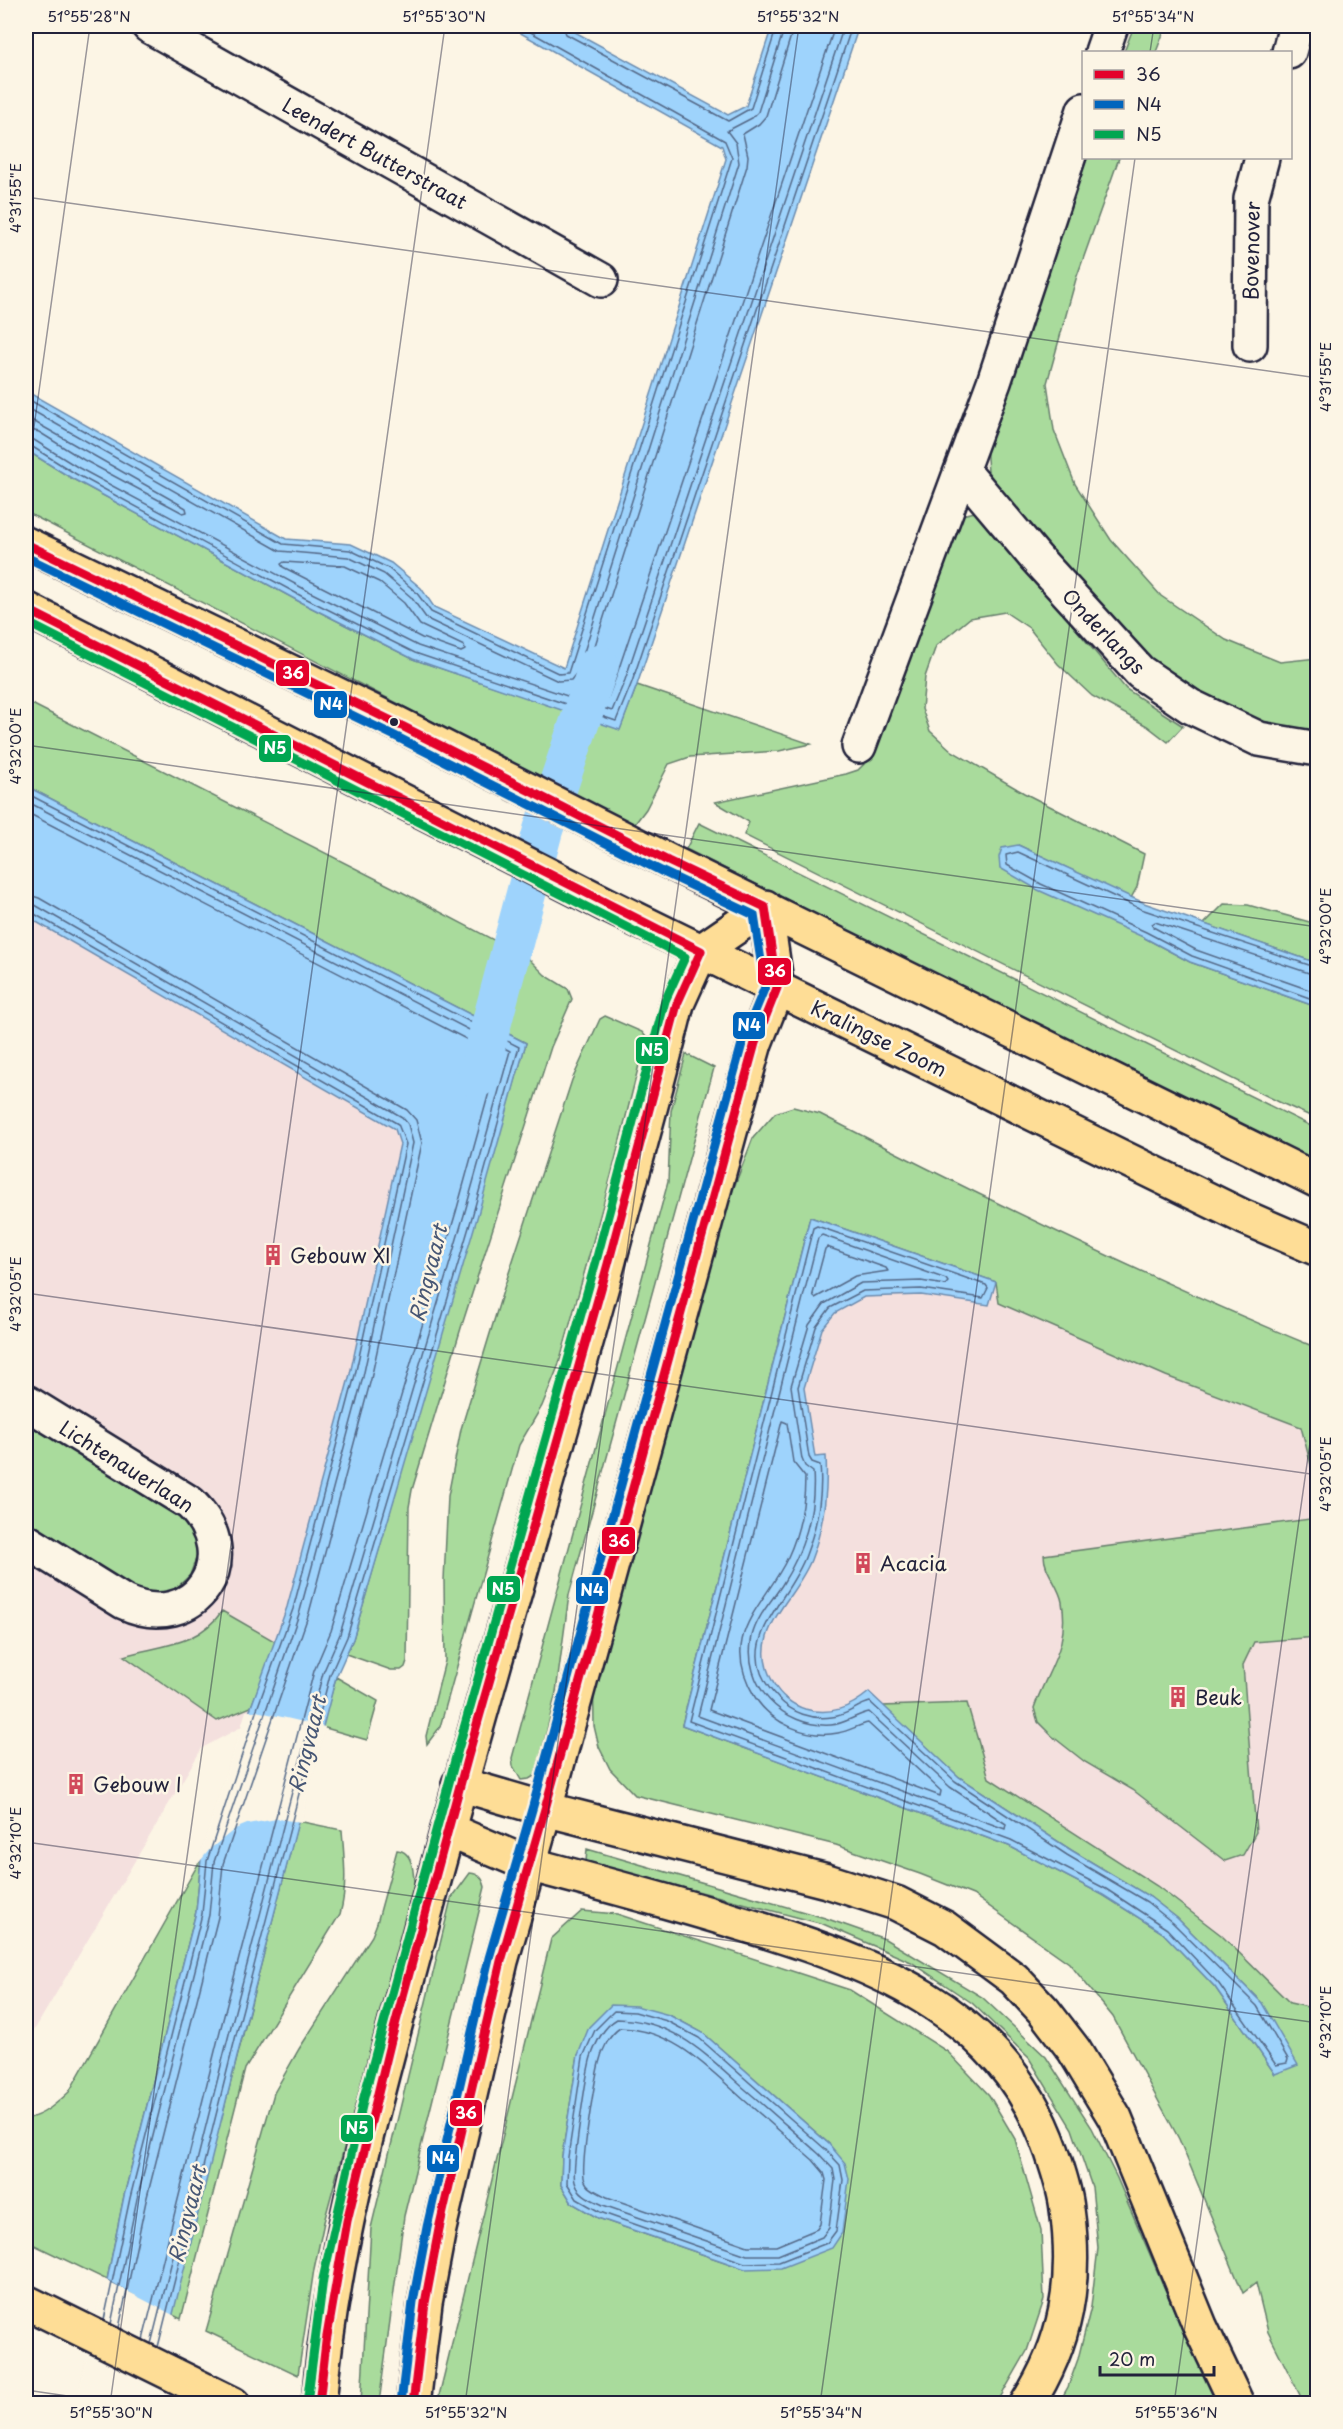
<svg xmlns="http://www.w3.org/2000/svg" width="1343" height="2429" viewBox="0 0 1343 2429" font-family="'Playpen Sans',sans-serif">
<rect width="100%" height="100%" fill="#fcf5e5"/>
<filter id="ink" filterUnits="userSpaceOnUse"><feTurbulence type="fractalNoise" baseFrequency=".0167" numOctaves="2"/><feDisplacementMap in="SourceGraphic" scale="12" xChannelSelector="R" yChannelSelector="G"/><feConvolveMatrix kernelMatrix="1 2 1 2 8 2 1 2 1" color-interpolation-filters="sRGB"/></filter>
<g filter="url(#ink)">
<path fill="#f4e0de" d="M 26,883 L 434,1118 L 271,1711 L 202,1748 L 26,2044 Z
M 819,1158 L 1317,1354 L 1317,2200 L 1087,1907 L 639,1741 Z"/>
<path fill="#a9db9c" stroke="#667e6c" stroke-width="1.5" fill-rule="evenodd" d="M 1134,26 L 1166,26 L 1156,52 L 1124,52 Z
M 1087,158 L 1119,158 L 1076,279 L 1047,383 L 1054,430 L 1075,484 L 1111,540 L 1161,596 L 1226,640 L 1280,662 L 1317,658 L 1317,732 L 1289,730 L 1254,720 L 1193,691 L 1146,657 L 1005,497 L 988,472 L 986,443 Z
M 26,450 L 73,479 L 302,603 L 413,659 L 620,729 L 637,685 L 811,744 L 779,751 L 690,757 L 669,764 L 646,809 L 634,825 L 26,512 Z
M 975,512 L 1009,549 L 1126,689 L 1183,726 L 1168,742 L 1147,726 L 1092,696 L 1058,664 L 1029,628 L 1005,612 L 970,618 L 936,646 L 925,677 L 922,709 L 930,731 L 952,751 L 1024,793 L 1144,854 L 1137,887 L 1131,898 L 1018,845 L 1143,937 L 1190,962 L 1317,1007 L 1317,1119 L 1279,1102 L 744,835 L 749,822 L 715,802 L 846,774 L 858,770 L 864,764 L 962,515 Z
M 26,701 L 400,891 L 528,958 L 545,975 L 568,989 L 572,999 L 551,1047 L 461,1328 L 412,1490 L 409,1507 L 407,1661 L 405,1667 L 401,1670 L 391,1670 L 346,1654 L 353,1639 L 526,1043 L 26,786 Z
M 699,823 L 1317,1129 L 1317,1162 L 1236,1125 L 686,849 Z
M 1224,904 L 1248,905 L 1317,924 L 1317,963 L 1204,924 Z
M 605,1016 L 642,1032 L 646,1037 L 611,1176 L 559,1364 L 542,1406 L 519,1445 L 440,1727 L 427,1744 L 426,1736 L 445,1661 L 444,1580 L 448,1496 L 461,1429 L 503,1291 L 572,1080 L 600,1019 Z
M 686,1054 L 714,1068 L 569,1595 L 556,1692 L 536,1775 L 529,1779 L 521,1780 L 513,1766 L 512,1758 L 668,1182 L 671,1111 Z
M 793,1107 L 820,1114 C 983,1198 1148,1278 1317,1348 L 1317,1488 L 1301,1427 L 1166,1376 L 999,1303 L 996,1282 L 810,1217 L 682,1725 L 1009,1846 L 1103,1895 L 1163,1933 L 1215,1987 L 1275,2074 L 1262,2003 L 1177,1918 L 1150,1897 L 1071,1850 L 959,1777 L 883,1706 L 967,1703 L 989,1778 L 1157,1886 L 1221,1935 L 1290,2003 L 1317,2009 L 1317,2403 L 1304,2403 L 1268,2332 L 1256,2283 L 1243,2293 L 1179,2139 L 1113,2017 L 1069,1963 L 973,1895 L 920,1874 L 836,1845 L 635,1795 L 610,1769 L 599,1747 L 594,1726 L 593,1656 L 701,1273 L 753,1138 L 775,1113 Z
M 26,1415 L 188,1514 L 201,1544 L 190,1575 L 169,1595 L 136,1595 L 26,1527 Z
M 1317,1518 L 1317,1637 L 1254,1642 L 1243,1665 L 1256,1832 L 1243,1855 L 1225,1861 L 1133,1790 L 1085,1762 L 1052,1736 L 1038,1722 L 1034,1708 C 1047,1670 1070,1647 1062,1602 C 1059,1585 1044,1572 1044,1555 Z
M 222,1611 L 276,1642 L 251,1707 L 217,1721 L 124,1656 C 161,1645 198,1646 222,1611 Z
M 336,1677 L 378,1701 L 367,1740 L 322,1727 Z
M 298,1821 L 342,1830 C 344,1859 348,1886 340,1914 L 245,2069 L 181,2319 L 171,2314 Z
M 587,1849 L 825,1918 L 885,1939 L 982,1997 L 1046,2057 L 1092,2128 L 1117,2178 L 1186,2338 L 1221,2403 L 1059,2403 L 1068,2387 L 1078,2359 L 1091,2307 L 1098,2248 L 1092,2187 L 1072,2129 L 1029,2058 L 972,2003 L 911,1962 L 823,1924 L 586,1862 Z
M 397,1850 C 414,1851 414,1876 414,1889 L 324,2222 L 314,2269 L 298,2375 L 206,2331 L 274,2093 L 299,2049 L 372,1936 L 377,1923 Z
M 201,1859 L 196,1912 L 124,2196 L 107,2280 L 26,2241 L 26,2119 C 44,2115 56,2104 69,2092 Z
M 470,1873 C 480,1874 483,1879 485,1887 L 404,2216 L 379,2403 L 361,2403 L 371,2228 L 451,1899 Z
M 582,1911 L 617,1914 L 850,1990 L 948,2052 L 989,2095 L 1015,2139 L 1041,2230 L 1044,2300 L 1027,2351 L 997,2403 L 437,2404 L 551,1939 ZM 669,2015 L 703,2033 L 829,2144 L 745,2269 L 598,2218 L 572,2203 L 561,2185 L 562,2156 L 578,2055 Z"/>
<path fill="#9ed3fc" stroke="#6c8caf" stroke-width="1.5" d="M 508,26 L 564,26 L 728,115 L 746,106 L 772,26 L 859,26 L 637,685 L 620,730 L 413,659 L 302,603 L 73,479 L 26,450 L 26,391 L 286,539 L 351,544 L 391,563 L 421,588 L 434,607 L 564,668 L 726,159 L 722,146 Z
M 26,786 L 526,1043 L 477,1218 L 353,1639 L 336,1677 L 242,2037 L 172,2318 L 107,2280 L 124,2196 L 196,1912 L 201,1859 L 251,1707 L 287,1607 L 350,1374 L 400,1144 L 395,1129 L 26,916 Z
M 1018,845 L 1144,903 L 1317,963 L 1317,1007 L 1190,962 L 1143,937 L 1038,890 L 1000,868 L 999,857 L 1002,848 Z
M 810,1217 L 996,1282 L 989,1305 L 921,1295 L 864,1297 L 835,1313 L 822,1329 L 804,1388 L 815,1457 L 826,1456 C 828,1492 824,1526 811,1560 C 794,1602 744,1634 774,1684 C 780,1695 792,1705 805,1709 C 830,1716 850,1708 869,1692 L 959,1777 L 1071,1850 L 1150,1897 L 1177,1918 L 1262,2003 L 1298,2065 L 1275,2074 L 1215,1987 L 1163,1933 L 1103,1895 L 1009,1846 L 682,1725 Z
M 611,2005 L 636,2006 L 669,2015 L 703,2033 L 829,2144 L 845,2163 L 849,2179 L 842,2233 L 832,2248 L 781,2268 L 745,2269 L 598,2218 L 572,2203 L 561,2185 L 562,2156 L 578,2055 L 589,2027 Z"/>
<path fill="#fcf5e5" d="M 246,1711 L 256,1711 L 325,1727 L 301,1822 L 277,1819 L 247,1824 L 235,1829 L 210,1849 L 197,1865 Z
M 104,2279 L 175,2316 L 154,2404 L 76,2404 Z"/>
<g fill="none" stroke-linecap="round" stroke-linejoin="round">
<path stroke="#546988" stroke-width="1.5" d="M 563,26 L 566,34 L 728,121 L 751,108 L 777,26
M 794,26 L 766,116 L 759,124 L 743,134 L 748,156 L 747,166 L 586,674 L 577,687 L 579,690 L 605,700 L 608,698 L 616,677 L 835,26
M 26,398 L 283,544 L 350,550 L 388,568 L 416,592 L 431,612 L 560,674 L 568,673 L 732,158 L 725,141 L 520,26
M 26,407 L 280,551 L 348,557 L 384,574 L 411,597 L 427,619 L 558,681 L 571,680 L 578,671 L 739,163 L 736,143 L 727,131 L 752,118 L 758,112 L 785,26
M 26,417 L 186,508 L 187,512 L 183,513 L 84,460 L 39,432 L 26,429
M 26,438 L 34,440 L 79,468 L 308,591 L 418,646 L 612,711 L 625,680 L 844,26
M 26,445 L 31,446 L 76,474 L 305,598 L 415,653 L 616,721 L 632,682 L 852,26
M 284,562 L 345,566 L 379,582 L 404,603 L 420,625 L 464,646 L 465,650 L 461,652 L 422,638 L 283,567 L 281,564 Z
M 26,793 L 519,1047 L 472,1217 L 347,1637 L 330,1675 L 236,2035 L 158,2347
M 26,801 L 510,1051 L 464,1215 L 340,1634 L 323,1673 L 229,2034 L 151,2344
M 26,812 L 499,1056 L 456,1212 L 331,1631 L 314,1671 L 220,2031 L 143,2340
M 26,894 L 39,898 L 407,1110 L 416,1120 L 422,1143 L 371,1379 L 309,1613 L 223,1864 L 218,1917 L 146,2201 L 119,2328
M 26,903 L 35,905 L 402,1117 L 408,1124 L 413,1143 L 363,1377 L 300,1611 L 214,1862 L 209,1915 L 137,2199 L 111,2324
M 26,911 L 31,912 L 398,1124 L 406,1144 L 355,1375 L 293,1609 L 257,1709 L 207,1861 L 202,1914 L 130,2198 L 104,2320
M 1318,968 L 1141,909 L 1018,852 L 1006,855 L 1007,865 L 1041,884 L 1146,932 L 1192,956 L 1318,1001
M 1318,976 L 1155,922 L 1152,924 L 1153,927 L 1196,950 L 1318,993
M 817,1226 L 986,1285 L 988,1288 L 983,1298 L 921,1289 L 863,1291 L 830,1308 L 816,1327 L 798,1387 L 809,1457 L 812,1462 L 820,1465 C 823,1496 817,1526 806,1555 C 789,1603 726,1646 778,1698 C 792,1713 812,1720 832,1717 C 847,1716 857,1705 870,1702 L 955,1781 L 1067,1855 L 1147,1902 L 1173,1923 L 1257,2006 L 1288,2059 L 1287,2063 L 1276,2065 L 1219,1984 L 1167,1929 L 1106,1889 L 1011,1840 L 689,1721 L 813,1228 Z
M 822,1235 L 946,1279 L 948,1282 L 945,1285 L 921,1281 L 861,1283 L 824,1304 L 809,1325 L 791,1386 L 802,1459 L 805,1466 L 813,1472 C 816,1512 803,1552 782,1585 C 771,1602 757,1616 752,1636 C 741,1685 783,1728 831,1725 C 845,1724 857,1714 869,1712 L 950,1787 L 1006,1824 L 1005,1829 L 698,1716 L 818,1238 Z
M 827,1247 L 886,1268 L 888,1271 L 855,1276 L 815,1298 L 813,1294 L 825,1249 Z
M 782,1421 L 787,1423 L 793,1462 L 805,1477 C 805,1504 799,1533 788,1557 C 764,1608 717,1634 755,1697 C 772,1724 808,1739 838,1733 C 849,1731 859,1725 868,1723 L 941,1791 L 940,1796 L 709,1710 Z
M 614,2011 L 635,2012 L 667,2021 L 699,2038 L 825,2149 L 840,2165 L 843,2180 L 836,2231 L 827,2243 L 779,2262 L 745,2263 L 600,2212 L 577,2199 L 567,2183 L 568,2157 L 583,2057 L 595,2030 Z
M 617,2019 C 674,2020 706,2055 746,2090 C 771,2111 795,2133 819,2154 L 833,2169 L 835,2180 L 829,2228 L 822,2237 L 778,2255 L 747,2255 L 603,2205 C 593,2200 578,2195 575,2182 C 571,2172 587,2070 591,2057 C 596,2043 603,2027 617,2019 Z
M 620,2028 C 672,2029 707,2067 744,2100 C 767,2120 790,2140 813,2160 L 824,2173 L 826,2180 L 820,2224 L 817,2229 L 776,2246 L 748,2246 L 607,2197 C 600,2193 588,2189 585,2181 C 579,2170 595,2080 599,2063 C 602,2050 609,2035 620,2028 Z"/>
<path stroke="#9ed3fc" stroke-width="40" d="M 477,1078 L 543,830 L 599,665"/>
<defs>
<path id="minor" d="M 149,26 L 601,280
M 1102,52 L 1111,26
M 1289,52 L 1296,26
M 1250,345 L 1251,199 L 1262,158
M 962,470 L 1036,558 L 1140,672 L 1190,706 L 1259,739 L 1318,749
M 859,746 L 994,382 L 1084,110
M 26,1402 L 190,1503 C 247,1558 195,1635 124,1602 L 26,1541"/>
<path id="major" d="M 26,544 L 398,724 L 668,861 L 1318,1181
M 26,609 L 609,906 L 1244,1217 L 1318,1249
M 459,1784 L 545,1809
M 448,1830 L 528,1864
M 319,2404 C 333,2239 381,2080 423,1921 C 482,1701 547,1483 608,1264 C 631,1177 656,1091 677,1004 L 701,951 L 765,907
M 413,2404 L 425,2303 L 439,2229 L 501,1961 L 545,1809 L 730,1132 L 755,1043 L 777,988 L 765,907"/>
<path id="highway" d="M 545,1809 L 827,1881 L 896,1903 L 945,1928 L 1014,1979 L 1044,2011 L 1074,2050 L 1115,2118 L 1200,2326 L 1237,2404
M 528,1864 C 596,1882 665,1900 733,1921 C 867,1961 1002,2007 1052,2152 C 1058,2171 1065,2189 1067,2209 C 1077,2281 1067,2342 1027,2404
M 26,2302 L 233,2404"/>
</defs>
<use href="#minor" stroke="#22223b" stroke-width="38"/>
<use href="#major" stroke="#22223b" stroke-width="38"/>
<use href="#highway" stroke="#22223b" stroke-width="38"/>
<use href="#minor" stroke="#fcf5e5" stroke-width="33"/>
<use href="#major" stroke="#fedd96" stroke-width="33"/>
<use href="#highway" stroke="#fedd96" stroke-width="33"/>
<defs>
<path id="bus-1" d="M 26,544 L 398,724 L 668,861 L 765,907 L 777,988 L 755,1043 L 545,1809 L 501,1961 L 439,2229 L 425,2303 L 413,2404
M 26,609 L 701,951 L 677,1004 L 608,1264 L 468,1756 L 391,2040 L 347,2221 L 326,2342 L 319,2404"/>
<path id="bus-2" d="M 26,557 L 393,735 L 663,872 L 754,915 L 765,987 L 743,1040 L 533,1806 L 489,1958 L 427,2227 L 413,2302 L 401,2403"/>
<path id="bus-3" d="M 26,622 L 685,957 L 665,1001 L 596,1261 L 457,1753 L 364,2097 L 323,2279 L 307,2403"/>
</defs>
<use href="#bus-1" stroke="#fcf5e5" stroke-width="14"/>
<use href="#bus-2" stroke="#fcf5e5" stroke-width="14"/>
<use href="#bus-3" stroke="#fcf5e5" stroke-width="14"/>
<use href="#bus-1" stroke="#e4002b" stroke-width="9"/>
<use href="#bus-2" stroke="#0065bd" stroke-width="9"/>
<use href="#bus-3" stroke="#00a651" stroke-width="9"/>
</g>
</g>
<path fill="none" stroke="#22223b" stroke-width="1.5" stroke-opacity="0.45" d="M 1150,52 L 1154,26M 26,197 L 1318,378M 26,484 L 90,26M 26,745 L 1318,927M 26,1293 L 1318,1475M 26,1842 L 1318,2023M 26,2390 L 123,2404M 110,2404 L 445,26M 465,2404 L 799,26M 820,2404 L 1135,158M 1174,2404 L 1318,1386"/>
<defs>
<symbol id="building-bare" viewBox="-9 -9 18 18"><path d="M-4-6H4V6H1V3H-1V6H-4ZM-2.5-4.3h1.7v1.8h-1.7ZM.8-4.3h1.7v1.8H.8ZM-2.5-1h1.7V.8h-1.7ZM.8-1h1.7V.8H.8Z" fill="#d1495b" stroke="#fcf5e5" stroke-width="2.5" paint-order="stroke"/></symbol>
</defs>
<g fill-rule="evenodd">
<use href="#building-bare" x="258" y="1240" width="30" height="30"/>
<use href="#building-bare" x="848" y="1548" width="30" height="30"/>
<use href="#building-bare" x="1163" y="1682" width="30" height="30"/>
<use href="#building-bare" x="61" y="1769" width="30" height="30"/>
</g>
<circle fill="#22223b" stroke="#fcf5e5" stroke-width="2" cx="394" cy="722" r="5"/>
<g text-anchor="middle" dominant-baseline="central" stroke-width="5" stroke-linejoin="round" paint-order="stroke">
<g font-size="20" fill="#22223b" stroke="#fcf5e5">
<text transform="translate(375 153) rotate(29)">Leendert Butterstraat</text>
<text transform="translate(1251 251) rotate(-89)">Bovenover</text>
<text transform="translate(1104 631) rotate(46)">Onderlangs</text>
<text transform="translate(879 1038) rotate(26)">Kralingse Zoom</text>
<text transform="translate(127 1466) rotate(32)">Lichtenauerlaan</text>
</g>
<g font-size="20" fill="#22223b" stroke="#fcf5e5" text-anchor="start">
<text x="290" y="1255">Gebouw XI</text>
<text x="880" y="1563">Acacia</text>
<text x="1195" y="1697">Beuk</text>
<text x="93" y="1784">Gebouw I</text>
</g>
<g font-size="21" font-style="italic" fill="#475775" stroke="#fcf5e5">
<text transform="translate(427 1273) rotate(-76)">Ringvaart</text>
<text transform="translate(306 1744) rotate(-76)">Ringvaart</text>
<text transform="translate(186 2214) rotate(-76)">Ringvaart</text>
</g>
</g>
<g stroke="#fcf5e5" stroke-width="2">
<rect x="275" y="659" width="35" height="28" rx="6" fill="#e4002b"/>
<rect x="313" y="690" width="35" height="29" rx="6" fill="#0065bd"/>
<rect x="258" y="734" width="34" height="29" rx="6" fill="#00a651"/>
<rect x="757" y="957" width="35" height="29" rx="6" fill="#e4002b"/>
<rect x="732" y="1011" width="34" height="29" rx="6" fill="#0065bd"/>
<rect x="635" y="1036" width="34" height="29" rx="6" fill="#00a651"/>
<rect x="601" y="1526" width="35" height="29" rx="6" fill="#e4002b"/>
<rect x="486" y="1575" width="35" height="28" rx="6" fill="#00a651"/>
<rect x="575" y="1576" width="34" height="29" rx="6" fill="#0065bd"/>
<rect x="449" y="2099" width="34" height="28" rx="6" fill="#e4002b"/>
<rect x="340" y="2114" width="34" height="29" rx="6" fill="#00a651"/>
<rect x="426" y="2144" width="34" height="29" rx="6" fill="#0065bd"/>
</g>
<g font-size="16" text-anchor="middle" font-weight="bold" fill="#fff">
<text x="293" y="679">36</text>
<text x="331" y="710">N4</text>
<text x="275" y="754">N5</text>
<text x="775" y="977">36</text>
<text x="749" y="1031">N4</text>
<text x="652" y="1056">N5</text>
<text x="619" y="1547">36</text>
<text x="503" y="1595">N5</text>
<text x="592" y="1596">N4</text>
<text x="466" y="2119">36</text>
<text x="357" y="2134">N5</text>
<text x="443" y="2164">N4</text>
</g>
<rect width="1343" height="2429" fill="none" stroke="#fcf5e5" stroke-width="66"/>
<rect x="1082" y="51" width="210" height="108" fill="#fcf5e5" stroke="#a5a1a1" stroke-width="1.5"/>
<rect x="1094" y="70" width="30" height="9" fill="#e4002b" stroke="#a5a1a1" stroke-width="1.5"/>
<text x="1136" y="81" font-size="18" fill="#22223b">36</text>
<rect x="1094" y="100" width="30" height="9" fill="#0065bd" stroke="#a5a1a1" stroke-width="1.5"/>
<text x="1136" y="111" font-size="18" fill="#22223b">N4</text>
<rect x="1094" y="130" width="30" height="9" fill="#00a651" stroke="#a5a1a1" stroke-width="1.5"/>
<text x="1136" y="141" font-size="18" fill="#22223b">N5</text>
<path d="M1100 2366v9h114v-9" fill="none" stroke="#22223b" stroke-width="3"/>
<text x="1109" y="2366" font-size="18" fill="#22223b" stroke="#fcf5e5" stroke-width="4.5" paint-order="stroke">20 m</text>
<rect x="33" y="33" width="1277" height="2363" fill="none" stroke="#22223b" stroke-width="2"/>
<g font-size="15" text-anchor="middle" fill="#22223b">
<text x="89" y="22">51°55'28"N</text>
<text x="444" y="22">51°55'30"N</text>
<text x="798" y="22">51°55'32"N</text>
<text x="1153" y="22">51°55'34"N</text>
<text transform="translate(16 198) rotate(-90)" y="5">4°31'55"E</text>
<text transform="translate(1326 377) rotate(-90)" y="5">4°31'55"E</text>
<text transform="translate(16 746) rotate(-90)" y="5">4°32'00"E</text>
<text transform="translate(1326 926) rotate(-90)" y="5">4°32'00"E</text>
<text transform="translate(16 1294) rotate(-90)" y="5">4°32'05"E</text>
<text transform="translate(1326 1474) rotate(-90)" y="5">4°32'05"E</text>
<text transform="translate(16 1843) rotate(-90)" y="5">4°32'10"E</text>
<text transform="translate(1326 2022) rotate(-90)" y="5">4°32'10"E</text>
<text x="111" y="2418">51°55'30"N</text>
<text x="466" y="2418">51°55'32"N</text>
<text x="821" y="2418">51°55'34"N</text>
<text x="1176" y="2418">51°55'36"N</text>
</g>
</svg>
